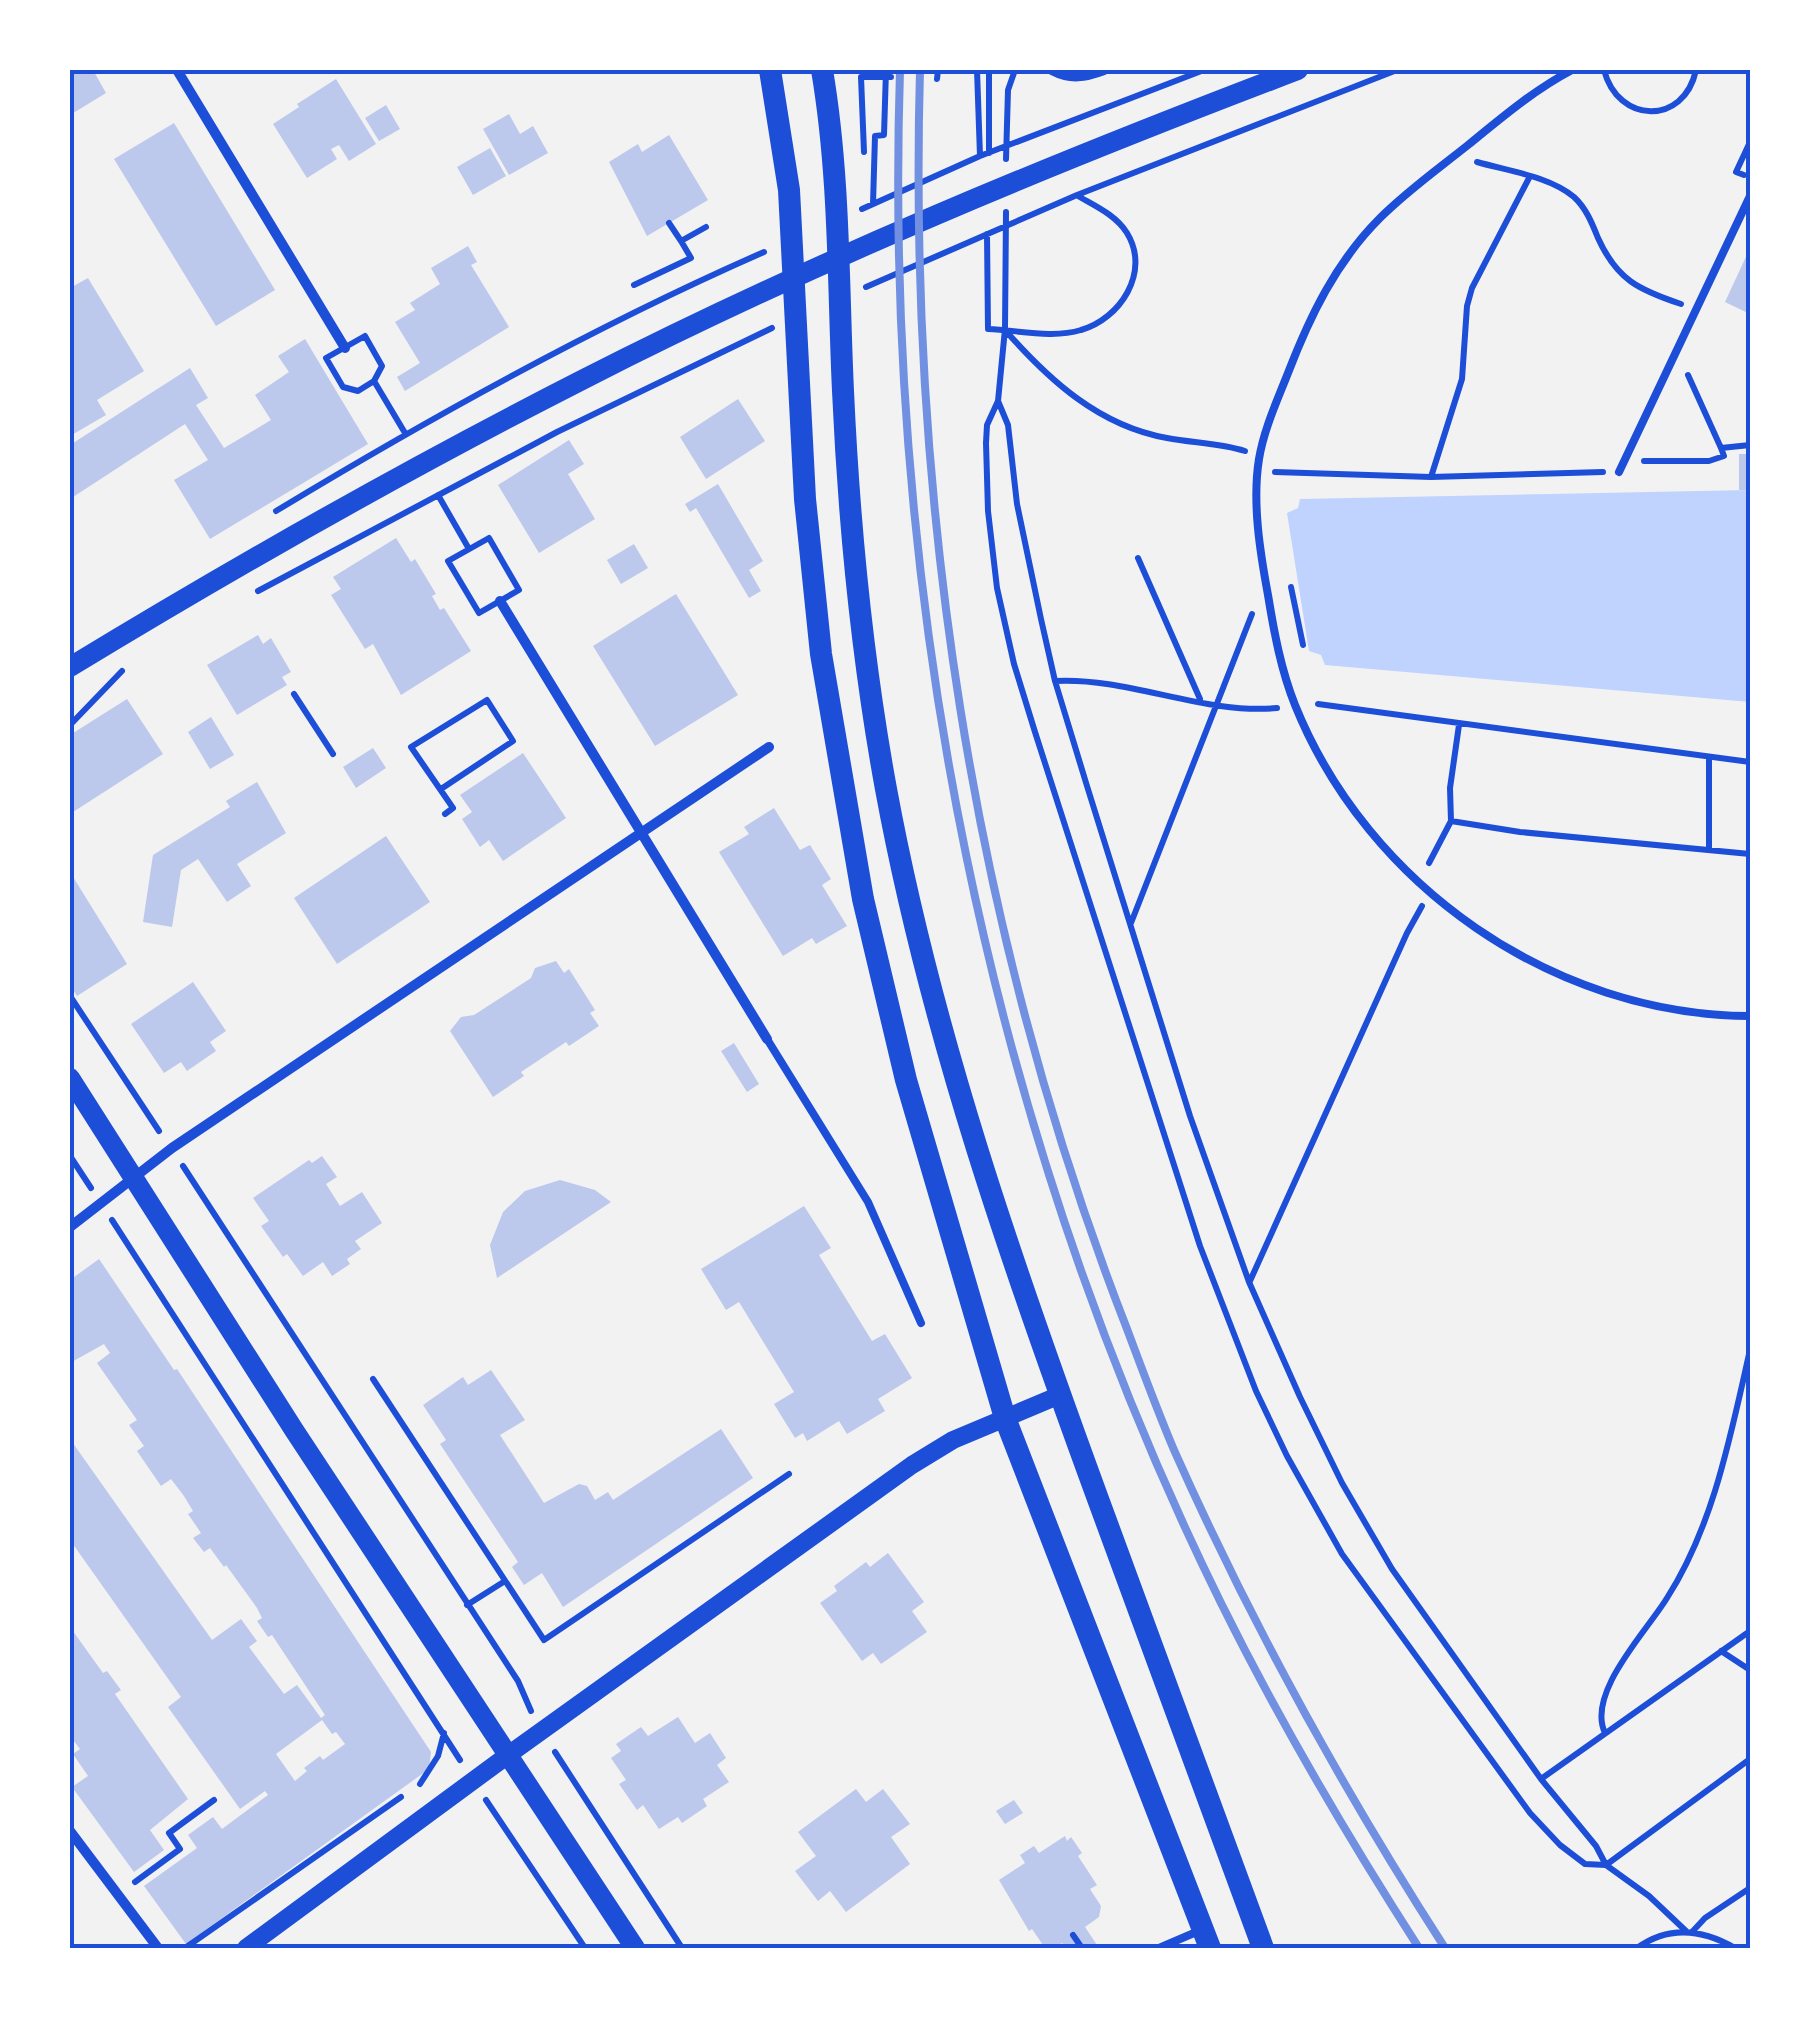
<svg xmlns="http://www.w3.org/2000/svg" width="1820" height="2018" viewBox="0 0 1820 2018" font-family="Overpass,sans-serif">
<rect width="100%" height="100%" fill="#f2f2f2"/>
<path fill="#bfd3fe" d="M 1750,490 L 1750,702 L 1325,665 L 1321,655 L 1309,651 L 1287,513 L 1298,508 L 1300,499 Z"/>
<path fill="#bdc9ec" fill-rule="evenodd" d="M 70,70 L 93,70 L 106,93 L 70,115 Z
M 336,79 L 376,144 L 349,161 L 339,145 L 331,149 L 337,159 L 307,178 L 273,124 L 299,107 L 297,104 Z
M 386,105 L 400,129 L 379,141 L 365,118 Z
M 509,114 L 520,134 L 533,126 L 548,153 L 509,175 L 483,129 Z
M 174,123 L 275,290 L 216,326 L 114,159 Z
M 669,135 L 708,200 L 647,236 L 609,162 L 638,144 L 642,152 Z
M 490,148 L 506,176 L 473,195 L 457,167 Z
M 468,246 L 477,262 L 471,265 L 509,327 L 405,391 L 397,377 L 420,363 L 395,322 L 415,310 L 410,303 L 440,284 L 431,268 Z
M 1750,248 L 1750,314 L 1725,302 Z
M 88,278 L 144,371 L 97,400 L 106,415 L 70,436 L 70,288 Z
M 305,339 L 368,444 L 210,539 L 174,480 L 208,460 L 185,424 L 70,499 L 70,445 L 190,368 L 208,398 L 196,405 L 224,448 L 271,420 L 255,395 L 289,372 L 278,356 Z
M 738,399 L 765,441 L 706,479 L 680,437 Z
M 569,440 L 584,464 L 568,474 L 595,519 L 539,553 L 498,485 Z
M 1739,454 L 1750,454 L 1750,490 L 1739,490 Z
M 718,484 L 763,561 L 749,570 L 761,591 L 749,598 L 696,508 L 690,512 L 685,504 Z
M 396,538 L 411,562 L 415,559 L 436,594 L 432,596 L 440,610 L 444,608 L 471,651 L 401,695 L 373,644 L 365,649 L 331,595 L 341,589 L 333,577 Z
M 634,544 L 648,568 L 621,584 L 607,560 Z
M 676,594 L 738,695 L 655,746 L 593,646 Z
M 258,635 L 263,644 L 271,638 L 291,672 L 282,677 L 287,685 L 237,715 L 207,665 Z
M 127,699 L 163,754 L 70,814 L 70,735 Z
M 211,717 L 234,755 L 210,769 L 188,732 Z
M 373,748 L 386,768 L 356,788 L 343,767 Z
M 523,753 L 566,818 L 503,861 L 489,840 L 480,847 L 462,819 L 472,812 L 460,795 Z
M 257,782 L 286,833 L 237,864 L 251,886 L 227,902 L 198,859 L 181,870 L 172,927 L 143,922 L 153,855 L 230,807 L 226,801 Z
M 774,808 L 800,850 L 810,845 L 831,879 L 822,885 L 847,926 L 816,944 L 812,938 L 783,956 L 719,852 L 749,834 L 744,827 Z
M 386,836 L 430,902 L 337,964 L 294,898 Z
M 70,872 L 127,964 L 77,996 L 70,985 Z
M 556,961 L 564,973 L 569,969 L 595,1010 L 590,1013 L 599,1026 L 569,1046 L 566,1042 L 521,1072 L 524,1076 L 493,1097 L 450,1031 L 461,1017 L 474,1015 L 531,978 L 535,968 Z
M 193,982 L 226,1031 L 210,1042 L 216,1051 L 187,1071 L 181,1062 L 164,1073 L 131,1024 Z
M 734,1043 L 759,1084 L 747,1092 L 721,1051 Z
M 322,1156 L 337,1177 L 326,1184 L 340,1206 L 362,1192 L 382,1223 L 355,1241 L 361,1249 L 347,1259 L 350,1264 L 332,1276 L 323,1262 L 303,1276 L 287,1254 L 283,1257 L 261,1226 L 269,1221 L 253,1198 L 309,1160 L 312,1163 Z
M 560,1180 L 595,1190 L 611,1202 L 497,1278 L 490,1245 L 503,1212 L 525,1191 Z
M 804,1206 L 831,1248 L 819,1255 L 872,1341 L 885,1334 L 912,1378 L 878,1399 L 885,1411 L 847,1434 L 839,1421 L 807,1441 L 803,1433 L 795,1438 L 774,1404 L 794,1392 L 739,1302 L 726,1310 L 701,1269 Z
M 99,1259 L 174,1370 L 177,1369 L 431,1752 L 429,1769 L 186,1944 L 144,1886 L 197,1848 L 188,1835 L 213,1817 L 222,1829 L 268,1795 L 265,1791 L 240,1809 L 168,1707 L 181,1697 L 70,1540 L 70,1439 L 212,1640 L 241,1619 L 257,1641 L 249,1647 L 284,1694 L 297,1685 L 321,1718 L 325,1715 L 272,1635 L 268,1637 L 257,1621 L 262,1618 L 257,1608 L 226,1565 L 224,1567 L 210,1548 L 204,1552 L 193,1538 L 201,1533 L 188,1514 L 193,1511 L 184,1496 L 171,1479 L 161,1486 L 137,1451 L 144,1446 L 129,1425 L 137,1420 L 97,1363 L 110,1353 L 104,1344 L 70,1363 L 70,1280 ZM 322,1720 L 332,1734 L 336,1732 L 345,1744 L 323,1760 L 320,1756 L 304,1768 L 307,1771 L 295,1781 L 276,1754 Z
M 491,1370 L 525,1420 L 500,1435 L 544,1503 L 579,1484 L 587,1486 L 595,1500 L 608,1492 L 613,1500 L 721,1429 L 753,1478 L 563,1607 L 542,1573 L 524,1585 L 512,1567 L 518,1562 L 440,1444 L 446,1440 L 423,1405 L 463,1377 L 468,1385 Z
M 888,1553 L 924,1602 L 912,1611 L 927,1632 L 881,1664 L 873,1653 L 862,1661 L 820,1603 L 837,1591 L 834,1586 L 866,1562 L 870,1567 Z
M 70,1627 L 103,1673 L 107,1671 L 121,1690 L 115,1694 L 188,1799 L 150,1830 L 164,1850 L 134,1872 L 72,1787 L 88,1776 L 73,1754 L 80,1749 L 70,1736 Z
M 678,1717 L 695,1743 L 710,1733 L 726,1758 L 717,1765 L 729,1782 L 703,1799 L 707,1806 L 682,1823 L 678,1817 L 659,1829 L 643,1805 L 637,1810 L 619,1784 L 626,1780 L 611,1758 L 621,1751 L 616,1744 L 641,1727 L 648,1736 Z
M 856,1789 L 866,1802 L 883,1789 L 910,1824 L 891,1837 L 910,1864 L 846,1912 L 830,1891 L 818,1901 L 795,1871 L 816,1856 L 798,1832 Z
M 1014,1800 L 1023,1813 L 1005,1824 L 996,1811 Z
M 1065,1836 L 1067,1841 L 1071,1837 L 1082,1853 L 1078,1856 L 1097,1885 L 1090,1889 L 1101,1906 L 1099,1917 L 1085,1927 L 1099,1948 L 1066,1948 L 1062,1943 L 1054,1948 L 1045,1948 L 1032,1929 L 1029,1931 L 999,1880 L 1025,1863 L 1020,1855 L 1034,1846 L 1039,1853 Z"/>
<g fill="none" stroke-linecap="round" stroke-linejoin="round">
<path stroke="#1d4ed8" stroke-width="6" d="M 977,70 L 980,156
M 989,70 L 989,153
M 1604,70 C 1618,124 1684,126 1696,70
M 937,79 L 938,70
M 864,152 L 861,77 L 891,77
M 1006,159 L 1008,90 L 1015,70
M 1477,162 C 1508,171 1549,176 1574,197 C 1586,208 1592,223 1598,238 C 1617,280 1639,290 1681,304
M 1744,175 L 1736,172 L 1750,142
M 873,204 L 875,136 L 884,135 L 886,70
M 862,209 L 980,156 L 1204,70
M 1006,212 L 1005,329 L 998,401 L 987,425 L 986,443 L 988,511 L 997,588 L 1014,664 L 1035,732 L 1200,1246 L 1256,1391 L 1287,1456 L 1342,1554 L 1530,1813 L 1560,1845 L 1585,1864 L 1606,1865 L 1750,1759
M 669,223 L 681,241
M 987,234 L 988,329 C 1018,330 1052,339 1081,330 C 1120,319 1151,272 1127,233 C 1116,215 1095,206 1078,196
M 634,285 L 691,258 L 681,241 L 706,227
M 866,287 L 1077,195 L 1397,70
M 1005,330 C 1049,380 1099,426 1167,438 C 1193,443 1219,443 1245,451
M 365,336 L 382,366 L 374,381 L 358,391 L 343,387 L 326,358 Z
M 1688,375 L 1721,448
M 374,381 L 405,433
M 998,401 L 1008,425 L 1017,504 L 1041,619 L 1055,681 L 1087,786 L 1190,1116 L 1249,1282 L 1300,1397 L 1342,1483 L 1392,1569 L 1541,1779 L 1596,1846 L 1606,1865 L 1649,1896 L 1686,1931
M 1644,461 L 1709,461 L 1724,456 L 1721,448 L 1750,445
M 1275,472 L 1431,477 L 1603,472
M 1431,477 L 1462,379 L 1467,306 L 1472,288 L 1529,178
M 438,495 L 469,549
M 276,511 C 433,416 595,326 764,252
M 489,538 L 519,590 L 479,613 L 448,561 Z
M 1138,558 L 1200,699
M 1291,587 L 1303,645
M 258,591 L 557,432 L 772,328
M 1055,681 C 1129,677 1204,715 1277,708
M 294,694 L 333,754
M 1318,704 L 1750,762
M 70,725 L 122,671
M 441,789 L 513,741 L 487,700 L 411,747 L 453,808 L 445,814
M 1451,821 L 1520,832 L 1750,854
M 1709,848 L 1709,757
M 1429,863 L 1451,821 L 1450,788 L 1459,725
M 1131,923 L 1252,614
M 70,996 L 159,1131
M 70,1156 L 91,1188
M 183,1166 L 518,1681 L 531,1711
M 112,1220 L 460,1760
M 1250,1281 L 1407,933 L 1422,906
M 373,1379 L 544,1640 L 789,1474
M 467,1605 L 505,1581
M 1721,1651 L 1750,1670
M 1605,1733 C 1586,1693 1647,1631 1667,1598 C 1714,1525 1731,1433 1750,1350
M 555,1752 L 682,1948
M 1541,1779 L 1750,1631
M 420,1784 L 438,1756 L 444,1733
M 486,1800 L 585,1948
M 135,1882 L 180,1849 L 169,1833 L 214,1800
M 1692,1932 L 1705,1918 L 1750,1888
M 1073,1935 L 1082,1948
M 70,1944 L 73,1948
M 185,1948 L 401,1797
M 1637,1948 C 1669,1925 1702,1929 1735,1948"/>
<path stroke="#1d4ed8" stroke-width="8" d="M 1572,70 C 1534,90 1501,118 1468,145 C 1438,169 1407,191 1380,218 C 1336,262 1310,316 1288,373 C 1277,401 1264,429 1259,459 C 1252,502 1260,552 1268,595 C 1274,632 1281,670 1295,705 C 1368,886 1553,1015 1750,1016
M 1619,472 L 1750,196
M 767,1039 L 868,1202 L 921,1323
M 1159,1948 L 1201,1930"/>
<path stroke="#1d4ed8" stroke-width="10" d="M 177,70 L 345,348
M 1052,70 C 1071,80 1085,77 1104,70
M 500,601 L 767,1039
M 70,1227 L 172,1148 L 769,747
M 70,1831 L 158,1948"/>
<path stroke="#1d4ed8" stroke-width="18" d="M 246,1948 L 508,1755 L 912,1465 L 953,1440 L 1060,1395"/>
<path stroke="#1d4ed8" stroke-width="20" d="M 70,667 C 238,565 409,468 584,379 C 815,261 1056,162 1298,70
M 70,1078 L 294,1430 L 635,1948"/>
<path stroke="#1d4ed8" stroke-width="22" d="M 770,70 L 789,190 L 805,499 L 821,654 L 863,899 L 906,1080 L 1005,1418 L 1210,1948
M 822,70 C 840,176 838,284 843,391 C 849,524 862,658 886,789 C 931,1033 1013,1267 1098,1499 C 1153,1649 1208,1798 1263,1948"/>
<path stroke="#7290e2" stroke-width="8" d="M 900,70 C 883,597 987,1129 1221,1603 C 1280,1722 1347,1836 1419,1948
M 920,70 C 908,498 971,929 1127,1329 C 1142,1369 1157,1410 1174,1450 C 1251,1623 1342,1788 1445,1948"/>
</g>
<rect width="1820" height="2018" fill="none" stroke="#ffffff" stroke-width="145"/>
<rect x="72" y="72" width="1676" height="1874" fill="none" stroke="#1d4ed8" stroke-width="4"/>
</svg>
